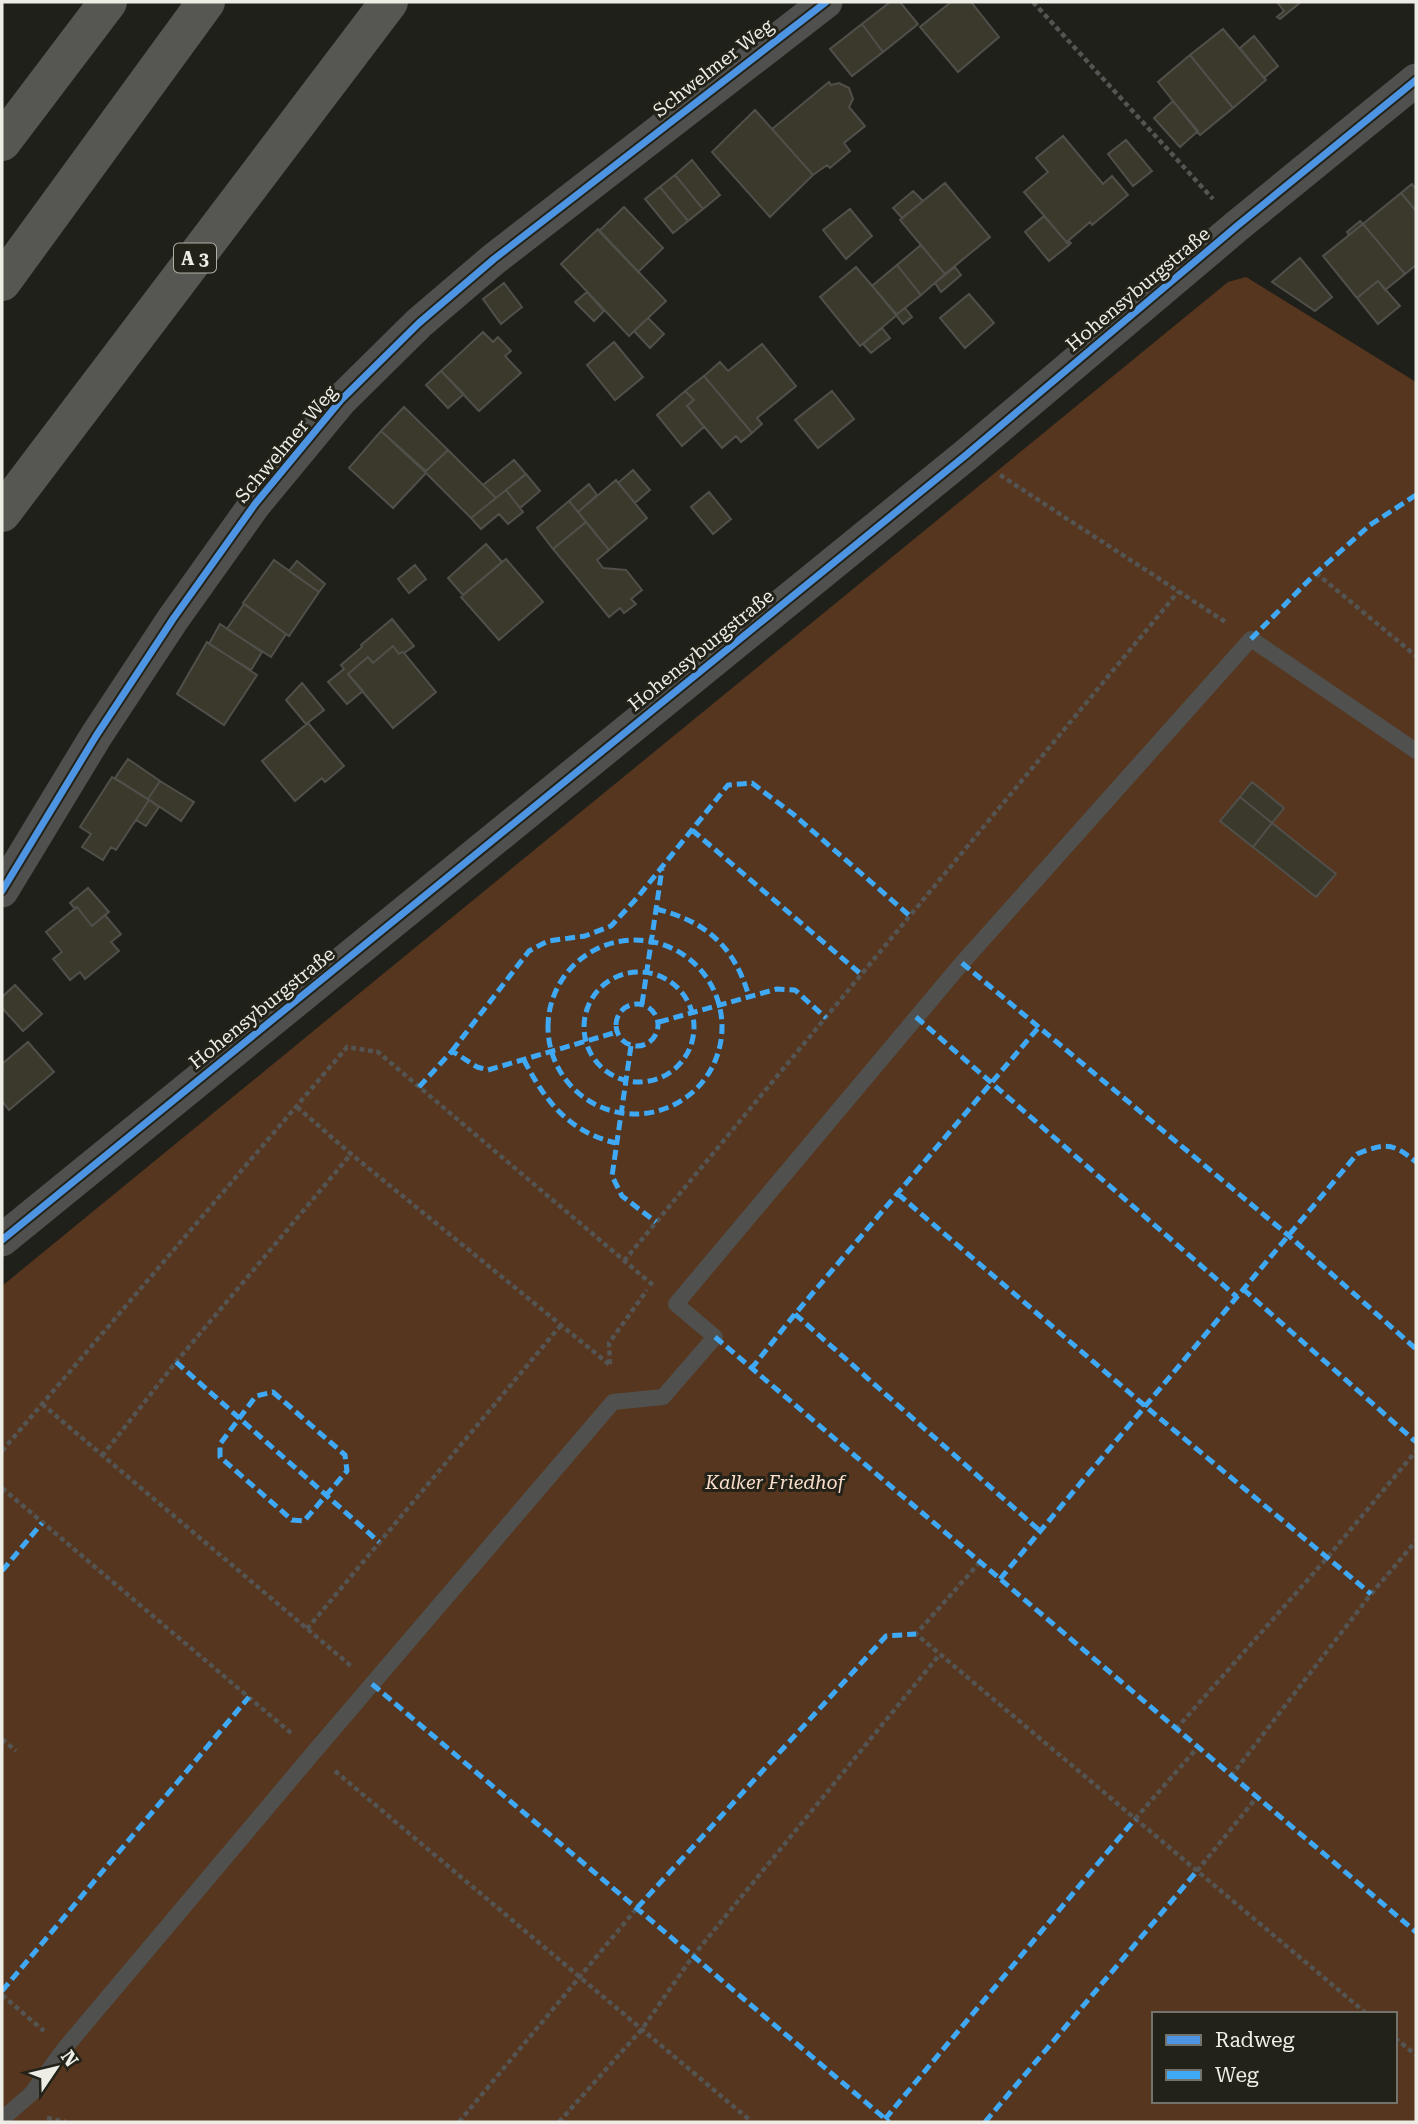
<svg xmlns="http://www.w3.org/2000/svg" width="1418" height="2124" viewBox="0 0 1418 2124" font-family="'Roboto Serif',serif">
<rect width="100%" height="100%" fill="#20201b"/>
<path fill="#56361e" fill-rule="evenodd" d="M 1246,277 L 1416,382 L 1416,2122 L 2,2122 L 2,1286 L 1228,282 ZM 1154,2014 L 1395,2014 L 1395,2101 L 1154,2101 Z"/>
<path fill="#3b382c" stroke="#504f4a" stroke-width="2" d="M 890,2 L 900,2 L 918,24 L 883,52 L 862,24 Z
M 951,2 L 971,2 L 999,37 L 958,72 L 920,27 Z
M 1277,2 L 1301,2 L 1280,19 L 1277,17 L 1284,11 Z
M 862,24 L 883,52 L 852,76 L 830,49 Z
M 1223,29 L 1266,80 L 1233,108 L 1190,55 Z
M 1254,36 L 1278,66 L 1264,78 L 1240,48 Z
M 1190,55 L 1233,108 L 1200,135 L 1158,82 Z
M 829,82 L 831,85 L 839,83 L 849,88 L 853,99 L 849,107 L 865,126 L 844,143 L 850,151 L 830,168 L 827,165 L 813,175 L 772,129 Z
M 1173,101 L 1198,131 L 1180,147 L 1154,118 Z
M 755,110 L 813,175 L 770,217 L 712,152 Z
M 1063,136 L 1103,184 L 1112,176 L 1128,195 L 1092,225 L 1090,222 L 1068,241 L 1071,243 L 1069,245 L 1024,192 L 1048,172 L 1036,158 Z
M 1126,140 L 1152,171 L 1133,186 L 1108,154 Z
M 692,160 L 720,195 L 703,209 L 675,175 Z
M 675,175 L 703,209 L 688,221 L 660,187 Z
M 945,183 L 990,237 L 945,274 L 900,220 Z
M 1412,184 L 1416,190 L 1416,211 L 1401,193 Z
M 660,187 L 688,221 L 673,233 L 645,199 Z
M 913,191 L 923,201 L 902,218 L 893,208 Z
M 1401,193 L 1416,211 L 1416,265 L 1405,274 L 1363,224 Z
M 624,207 L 663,248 L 638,272 L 599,231 Z
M 850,209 L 872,236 L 846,259 L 823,230 Z
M 1044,216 L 1069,245 L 1049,261 L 1025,232 Z
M 1360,221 L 1363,224 L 1349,235 L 1347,232 Z
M 1363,224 L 1405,274 L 1385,290 L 1378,281 L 1357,298 L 1323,256 Z
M 598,229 L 666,301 L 629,336 L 561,264 Z
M 921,245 L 945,274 L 921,295 L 897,265 Z
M 1300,258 L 1332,297 L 1315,311 L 1272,282 Z
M 897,265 L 921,295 L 896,315 L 872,286 Z
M 856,267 L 897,315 L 860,346 L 820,297 Z
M 955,267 L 961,275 L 941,292 L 935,283 Z
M 1378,281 L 1400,306 L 1378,324 L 1357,298 Z
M 504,283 L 522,307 L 501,324 L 483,299 Z
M 587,292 L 604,311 L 594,321 L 575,302 Z
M 969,294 L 994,323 L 965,348 L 940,318 Z
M 905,308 L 912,317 L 903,324 L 896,315 Z
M 648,318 L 664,334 L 650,348 L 634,331 Z
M 882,328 L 890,338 L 871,353 L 863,344 Z
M 483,332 L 493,342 L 498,337 L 511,351 L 505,356 L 521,373 L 479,411 L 441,371 Z
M 614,342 L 643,377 L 615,400 L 587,365 Z
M 762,344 L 796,386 L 757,418 L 762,424 L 752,433 L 704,376 L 720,362 L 728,371 Z
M 441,371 L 464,394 L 448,408 L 426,385 Z
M 704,376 L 752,433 L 741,442 L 736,436 L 722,448 L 687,406 L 694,400 L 685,391 Z
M 685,391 L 694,400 L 687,406 L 704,427 L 682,446 L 657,415 Z
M 832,391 L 854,419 L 818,448 L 795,420 Z
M 404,407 L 448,450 L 426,471 L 381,431 Z
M 381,431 L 426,473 L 393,508 L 349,468 Z
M 448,450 L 496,498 L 471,518 L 425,472 Z
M 514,460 L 526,474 L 496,498 L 483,485 Z
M 633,470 L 650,490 L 635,503 L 618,483 Z
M 526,474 L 540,491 L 520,508 L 506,490 Z
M 616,480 L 647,518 L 609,550 L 578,512 Z
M 589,484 L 597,495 L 578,512 L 569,501 Z
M 506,490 L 523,512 L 508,524 L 499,514 L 481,529 L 471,518 Z
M 709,492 L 731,519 L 713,534 L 691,507 Z
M 569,501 L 586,522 L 553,549 L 537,528 Z
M 586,522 L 609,550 L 597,560 L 603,568 L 626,570 L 642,590 L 631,599 L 636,604 L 624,613 L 620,608 L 609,617 L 553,549 Z
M 486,544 L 502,562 L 463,595 L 448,578 Z
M 506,559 L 543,602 L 499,640 L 461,597 Z
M 274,560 L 319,592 L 289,636 L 243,603 Z
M 297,561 L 325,584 L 319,592 L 289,571 Z
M 415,565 L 426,579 L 409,593 L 398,579 Z
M 244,604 L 286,634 L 271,657 L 227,629 Z
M 392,619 L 414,646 L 404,653 L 402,652 L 399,654 L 393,646 L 373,663 L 368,657 L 348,674 L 363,691 L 347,704 L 328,682 L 344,669 L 341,665 L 362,647 L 361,645 Z
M 220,624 L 262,652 L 251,670 L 209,644 Z
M 207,642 L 257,675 L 224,725 L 177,694 Z
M 393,646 L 399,654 L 402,652 L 404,653 L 436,692 L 393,728 L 348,674 L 368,657 L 373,663 Z
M 302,683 L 324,710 L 306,724 L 286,700 Z
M 308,723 L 344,766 L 325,782 L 322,778 L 295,801 L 262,761 Z
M 128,759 L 160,781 L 148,799 L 115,778 Z
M 112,777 L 149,800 L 116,850 L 111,847 L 103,860 L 82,847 L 91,834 L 80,827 Z
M 160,781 L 194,802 L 181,821 L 148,799 Z
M 1252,782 L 1284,808 L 1272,823 L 1240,797 Z
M 1240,797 L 1272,823 L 1253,847 L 1220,821 Z
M 149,800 L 159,807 L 146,826 L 136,820 Z
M 1272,823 L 1336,874 L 1316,897 L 1253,847 Z
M 88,888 L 109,912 L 92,926 L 77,907 L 75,909 L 70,903 Z
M 77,907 L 92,926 L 105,915 L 121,934 L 111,942 L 119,951 L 85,979 L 80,972 L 70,980 L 53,959 L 62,952 L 46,932 Z
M 15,985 L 42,1014 L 23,1031 L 2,1008 L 2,997 Z
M 28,1042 L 54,1072 L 9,1110 L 2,1101 L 2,1064 Z"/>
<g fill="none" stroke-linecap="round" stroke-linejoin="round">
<path stroke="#545452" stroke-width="4.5" stroke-dasharray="5 3.5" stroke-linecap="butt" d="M 1033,2 L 1213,199
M 1000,475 L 1227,623
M 1316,573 L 1416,656
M 297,1107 L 351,1154 L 610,1365
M 624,1261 L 1178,592
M 610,1364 L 609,1343 L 647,1290
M 42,1404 L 351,1666
M 2,1451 L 347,1047 L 378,1052 L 654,1286
M 102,1456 L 176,1362 L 351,1154
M 2,1488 L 291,1733
M 980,1562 L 916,1634 L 1367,2014
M 307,1629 L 561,1325
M 1176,1729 L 1327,1558 L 1416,1451
M 2,1739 L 16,1751
M 335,1771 L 752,2122
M 1231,1776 L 1371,1594 L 1416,1541
M 1135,1819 L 1198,1747
M 1197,1871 L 1257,1797
M 2,1995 L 44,2031
M 1395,2038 L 1416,2055
M 47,2118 L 66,2122
M 459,2122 L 637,1908
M 559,2122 L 642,2029 L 693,1956 L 940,1654"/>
<path stroke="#50514f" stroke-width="16" d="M 2,2119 L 31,2094 L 65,2048 L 314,1752 L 613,1402 L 663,1397 L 715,1337 L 676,1304 L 962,963 L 1251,639 L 1416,751"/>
<path stroke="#50514f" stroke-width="33" d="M 2,891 L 96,736 L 173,619 L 255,504 L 341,400 L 419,323 L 494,259 L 826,2
M 2,1240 L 966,455 L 1237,226 L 1416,80"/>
<path stroke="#565752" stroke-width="38" d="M 2,142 L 108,2
M 2,282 L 206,2
M 2,513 L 389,2"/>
<path stroke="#3fa9f5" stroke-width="5" stroke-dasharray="10 5" stroke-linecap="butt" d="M 1251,639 L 1316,573 L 1370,525 L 1416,495
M 692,830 L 862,975
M 656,909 C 706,921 735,947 749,997
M548 1027a87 87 0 1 1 174 0a87 87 0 1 1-174 0Z
M 962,963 L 1288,1235 L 1416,1349
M584 1027a55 55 0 1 1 110 0a55 55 0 1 1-110 0Z
M616 1025a21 21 0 1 1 42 0a21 21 0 1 1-42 0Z
M 642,1004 L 662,869
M 916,1017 L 1237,1297
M 659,1022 L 777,989 L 795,990 L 826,1018
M 631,1046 L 612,1176 L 622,1196 L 656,1222
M 452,1051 L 529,951 L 548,941 L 585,936 L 611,926 L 637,898 L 728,785 L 752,783 L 793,814 L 910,916
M 524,1060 C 545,1101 569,1132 616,1143
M 419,1087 L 452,1051 L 477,1067 L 488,1070 L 617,1032
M 898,1194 L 1145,1406 L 1371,1594
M 1243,1289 L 1416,1442
M 795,1314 L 1040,1531
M 715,1337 L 1416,1932
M 176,1362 L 379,1542
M 751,1369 L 795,1314 L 1038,1028
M 273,1392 L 345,1455 L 347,1471 L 304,1521 L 292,1520 L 220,1457 L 220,1444 L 256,1396 Z
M 2,1571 L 42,1523
M 1000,1579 L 1357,1154 C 1385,1143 1392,1142 1416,1162
M 372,1684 L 889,2122
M 637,1908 L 886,1636 L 916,1634
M 2,1991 L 249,1697
M 885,2119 L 1135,1819
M 985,2122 L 1197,1871"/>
<defs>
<path id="cycleway" d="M 2,891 L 96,736 L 173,619 L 255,504 L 341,400 L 419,323 L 494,259 L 826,2
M 2,1240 L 966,455 L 1237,226 L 1416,80"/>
</defs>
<use href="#cycleway" stroke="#222219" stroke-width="11"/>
<use href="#cycleway" stroke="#4d94e3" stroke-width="7"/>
</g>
<g text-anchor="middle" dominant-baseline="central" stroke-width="6" stroke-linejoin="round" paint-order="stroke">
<rect fill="#222219" stroke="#b0b0a8" stroke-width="2" x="174" y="243.5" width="42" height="29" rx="5"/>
<g font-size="18" font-weight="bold" fill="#edede6">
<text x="195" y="258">A 3</text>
</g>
<g font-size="19" fill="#edede6" stroke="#222219">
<text transform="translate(713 68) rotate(-38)">Schwelmer Weg</text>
<text transform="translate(1138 289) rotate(-40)">Hohensyburgstraße</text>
<text transform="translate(286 444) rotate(-50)">Schwelmer Weg</text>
<text transform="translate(701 650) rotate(-39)">Hohensyburgstraße</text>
<text transform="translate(262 1008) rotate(-39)">Hohensyburgstraße</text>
</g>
<g font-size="19" font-style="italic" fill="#fadecb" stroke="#222219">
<text x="775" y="1482">Kalker Friedhof</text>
</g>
</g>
<rect width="1418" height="2124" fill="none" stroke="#edede6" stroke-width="7"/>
<rect x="1152" y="2012" width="245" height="91" fill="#222219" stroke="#73736b" stroke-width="2"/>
<rect x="1166" y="2035" width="35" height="10" fill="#4d94e3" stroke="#73736b" stroke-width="2"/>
<text x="1215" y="2047" font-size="21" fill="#edede6">Radweg</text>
<rect x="1166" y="2070" width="35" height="10" fill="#3fa9f5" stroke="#73736b" stroke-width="2"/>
<text x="1215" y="2082" font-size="21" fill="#edede6">Weg</text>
<g transform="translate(56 2068) rotate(55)" stroke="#222219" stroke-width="5" paint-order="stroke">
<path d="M0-5L12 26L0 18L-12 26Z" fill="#edede6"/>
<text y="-10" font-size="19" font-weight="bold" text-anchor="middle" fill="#edede6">N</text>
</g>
</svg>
